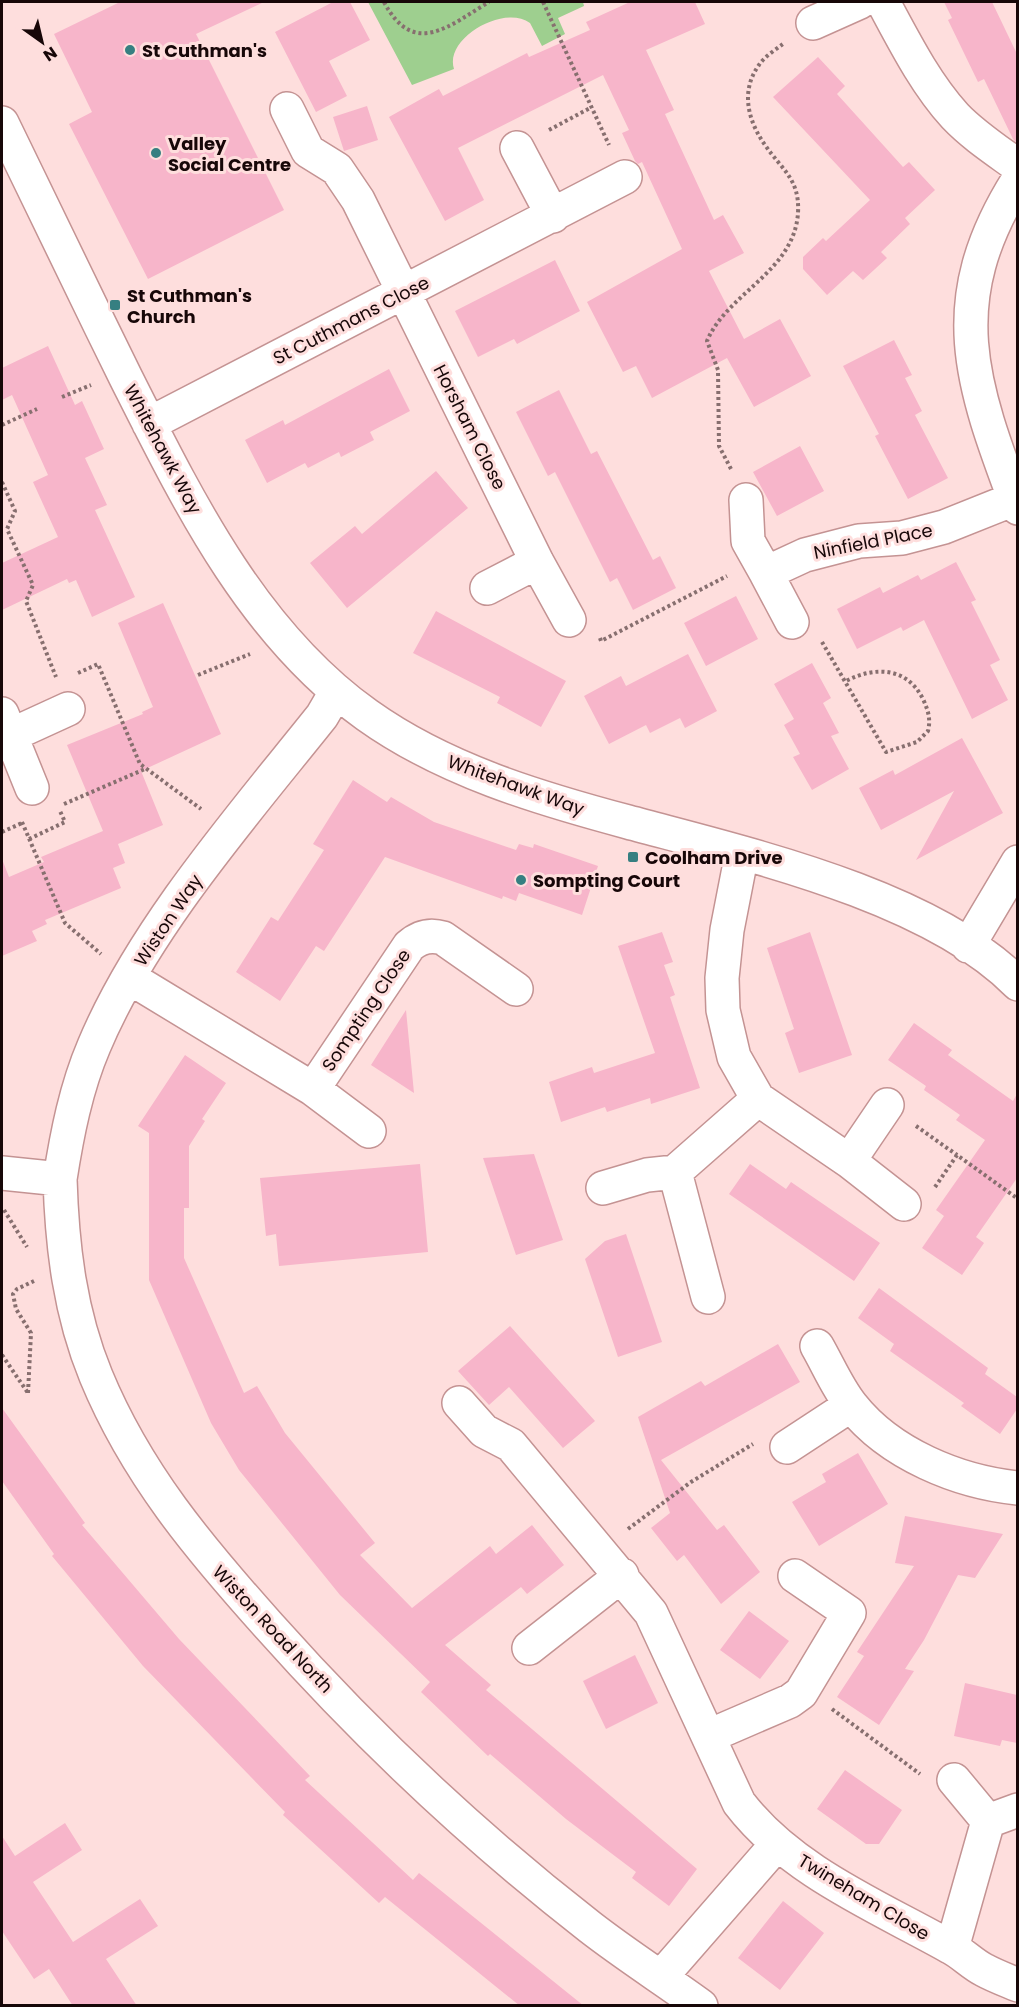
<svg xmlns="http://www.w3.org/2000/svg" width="1019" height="2007" viewBox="0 0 1019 2007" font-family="Poppins,sans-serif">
<rect width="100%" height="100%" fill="#fededd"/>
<path fill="#9ecf8f" d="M 368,2 L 583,2 L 584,6 L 558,18 L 565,34 L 542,46 L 530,23 C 503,4 444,39 454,69 L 412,85 Z"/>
<path fill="#f7b5ca" d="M 120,2 L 264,2 L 196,34 L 284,210 L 148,279 L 69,124 L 92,112 L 54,34 Z
M 333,2 L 350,2 L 370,40 L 329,61 L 347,96 L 316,112 L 275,32 Z
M 630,2 L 695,2 L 705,24 L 646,50 L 674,110 L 665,114 L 714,220 L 723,215 L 744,253 L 709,271 L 744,339 L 780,319 L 811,376 L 754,407 L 727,358 L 652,398 L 636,366 L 623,372 L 587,302 L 682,249 L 642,162 L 638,164 L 635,161 L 622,133 L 629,130 L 603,75 L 458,148 L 484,200 L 445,221 L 389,117 L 439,89 L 443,96 L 527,53 L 529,57 L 590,30 L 586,22 Z
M 944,2 L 992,2 L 1017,54 L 1017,143 L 1013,139 L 984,79 L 978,82 L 948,20 L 952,18 Z
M 818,57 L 845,86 L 837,94 L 903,167 L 909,162 L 935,190 L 905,218 L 910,224 L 881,252 L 887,258 L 863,280 L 853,271 L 827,295 L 803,269 L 803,257 L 823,238 L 826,241 L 870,200 L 773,97 Z
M 367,106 L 378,140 L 344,151 L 333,117 Z
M 555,260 L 580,311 L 517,344 L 514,339 L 478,357 L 455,311 Z
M 894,340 L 912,375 L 905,378 L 922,411 L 915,415 L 948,478 L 908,499 L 875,436 L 879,434 L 843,366 Z
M 48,346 L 75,405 L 82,401 L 104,449 L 85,458 L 107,505 L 95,510 L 135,597 L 92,617 L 76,580 L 69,583 L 67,579 L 2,610 L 2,563 L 58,537 L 33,482 L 48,475 L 12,395 L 2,400 L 2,368 Z
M 389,369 L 410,411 L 370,432 L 374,440 L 341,457 L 339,452 L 308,468 L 305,463 L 267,483 L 245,440 L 283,420 L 285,425 Z
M 559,390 L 591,454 L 597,451 L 653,560 L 660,556 L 676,588 L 633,610 L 617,578 L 610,582 L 555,472 L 548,476 L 516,412 Z
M 800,446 L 824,491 L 777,516 L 753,472 Z
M 436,471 L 468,508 L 347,608 L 310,563 L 355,526 L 362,534 Z
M 956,562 L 976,600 L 971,602 L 1000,660 L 990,665 L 1008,700 L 972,719 L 924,620 L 903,631 L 901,627 L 857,649 L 837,609 L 880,587 L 883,593 L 918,575 L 921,580 Z
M 736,596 L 758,639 L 706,666 L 684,623 Z
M 163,603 L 221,734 L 141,771 L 163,825 L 118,844 L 125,863 L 113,868 L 121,888 L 45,920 L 47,924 L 32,931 L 37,941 L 2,956 L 2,859 L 9,877 L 44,862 L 41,857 L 103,831 L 67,745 L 143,714 L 142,712 L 153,707 L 118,623 Z
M 436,611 L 566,681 L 541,727 L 497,703 L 500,697 L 413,653 Z
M 688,654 L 717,711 L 685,728 L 680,718 L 650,733 L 646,725 L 609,744 L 584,696 L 621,676 L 626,686 Z
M 812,663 L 831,698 L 823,703 L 839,733 L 831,736 L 849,769 L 812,790 L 793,757 L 800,754 L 784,725 L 794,719 L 774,684 Z
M 962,738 L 1003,813 L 916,860 L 954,791 L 881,830 L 859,788 L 893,770 L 895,775 Z
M 353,780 L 387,802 L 391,797 L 434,822 L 516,850 L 519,844 L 533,848 L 534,844 L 598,866 L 582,915 L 519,893 L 516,901 L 503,896 L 502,899 L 385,857 L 324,951 L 316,946 L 280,1001 L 236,972 L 271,917 L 278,921 L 324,850 L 313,844 Z
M 662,932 L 673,962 L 664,965 L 675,995 L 670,997 L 700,1088 L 651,1104 L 650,1098 L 607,1112 L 605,1107 L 561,1122 L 549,1082 L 592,1067 L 594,1073 L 655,1053 L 618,946 Z
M 810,932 L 852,1055 L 799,1073 L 785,1033 L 794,1029 L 767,948 Z
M 406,1010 L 414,1093 L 371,1065 Z
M 914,1023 L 952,1050 L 948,1055 L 1013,1101 L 1017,1094 L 1017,1178 L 976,1237 L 984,1243 L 962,1275 L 922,1248 L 944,1216 L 936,1210 L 985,1140 L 956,1120 L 960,1115 L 924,1090 L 926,1086 L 888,1060 Z
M 185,1055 L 226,1083 L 202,1119 L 205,1121 L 189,1146 L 189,1208 L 184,1208 L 184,1258 L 244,1393 L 257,1386 L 285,1433 L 375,1543 L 360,1555 L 412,1608 L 490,1546 L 496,1554 L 532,1525 L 564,1565 L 527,1594 L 521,1587 L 445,1645 L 491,1685 L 486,1690 L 697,1869 L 669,1906 L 632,1878 L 636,1872 L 566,1819 L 490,1754 L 488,1756 L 421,1692 L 430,1682 L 340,1595 L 239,1470 L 211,1423 L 149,1280 L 149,1133 L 138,1126 Z
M 534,1154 L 563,1240 L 516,1255 L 483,1158 Z
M 420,1164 L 428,1252 L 279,1266 L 276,1234 L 266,1236 L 260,1178 Z
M 750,1164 L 786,1189 L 791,1182 L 880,1243 L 854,1281 L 729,1194 Z
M 626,1234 L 662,1342 L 618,1357 L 585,1259 L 605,1241 Z
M 879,1288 L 988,1368 L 985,1374 L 1017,1397 L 1017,1409 L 1000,1434 L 961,1406 L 964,1403 L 890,1351 L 894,1344 L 858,1318 Z
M 510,1326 L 595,1421 L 563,1448 L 509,1387 L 489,1405 L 458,1371 Z
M 778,1344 L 800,1382 L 661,1460 L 717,1530 L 724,1525 L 760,1572 L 721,1604 L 684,1555 L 677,1561 L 651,1528 L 670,1513 L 638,1417 L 701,1381 L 705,1386 Z
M 2,1408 L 85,1523 L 82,1525 L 179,1639 L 310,1776 L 305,1780 L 413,1880 L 419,1873 L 584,2006 L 520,2006 L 385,1897 L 379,1903 L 283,1815 L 285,1812 L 143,1666 L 52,1556 L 54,1554 L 2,1481 Z
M 858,1453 L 888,1504 L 819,1546 L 792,1502 L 826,1482 L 822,1474 Z
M 905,1516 L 1003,1534 L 975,1578 L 958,1575 L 924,1640 L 905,1669 L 914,1671 L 879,1725 L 837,1697 L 864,1656 L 857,1652 L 914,1566 L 895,1563 Z
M 749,1611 L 789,1641 L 760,1679 L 720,1650 Z
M 635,1655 L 658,1703 L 606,1729 L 583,1681 Z
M 965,1683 L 1017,1695 L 1017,1743 L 1002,1740 L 1000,1746 L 954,1736 Z
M 845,1770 L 902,1810 L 879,1844 L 866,1844 L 817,1809 Z
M 65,1823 L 82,1850 L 33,1882 L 73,1942 L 140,1899 L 158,1926 L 106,1959 L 137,2006 L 73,2006 L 49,1969 L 34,1979 L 2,1931 L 2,1836 L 15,1856 Z
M 783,1901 L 824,1933 L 780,1990 L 738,1958 Z"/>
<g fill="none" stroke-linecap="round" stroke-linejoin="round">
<defs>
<path id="minor" d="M 883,2 C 904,41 925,83 955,116 C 973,135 996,150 1018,166
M 813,23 L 860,2
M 287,109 L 308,151 L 337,169 L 358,200 L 537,562 L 569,620
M 2,123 C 43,207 84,293 126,378 C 188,501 252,633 367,715 C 444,770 538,798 628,822 C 746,854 930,895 1018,984
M 517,148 L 553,216
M 1018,180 C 941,302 971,383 1018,508
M 149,424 L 625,177
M 746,500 L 748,541 L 766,573 L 805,555 L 859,541 L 902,538 L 944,527 L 1014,499
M 766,573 L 792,622
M 487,588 L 537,562
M 2,714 L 32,788
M 9,736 L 68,709
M 742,853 L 727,930 L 722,978 L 723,1010 L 734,1057 L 758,1099 L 849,1161 L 904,1204
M 968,946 L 1018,862
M 130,978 L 313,1089 L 409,946 C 419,937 430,934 443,938 L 516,989
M 313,1089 L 369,1131
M 849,1161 L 887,1105
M 675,1172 L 708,1297
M 2,1173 L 60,1179 C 62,1247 70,1313 96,1376 C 136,1473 199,1548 269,1626 C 367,1736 473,1836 590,1927 C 626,1955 664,1979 701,2006
M 60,1179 C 67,1134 76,1088 94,1046 C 143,929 243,815 322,716 L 336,692
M 603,1188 L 647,1175 L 675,1172 L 758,1099
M 817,1346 C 828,1365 838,1389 852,1406 C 890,1454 958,1482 1018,1488
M 459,1403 L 484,1431 L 511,1445 L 651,1613 L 739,1803 C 791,1871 877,1906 950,1947 C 962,1953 972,1964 984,1970 C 995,1976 1006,1980 1018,1985
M 787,1447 L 851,1405
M 529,1648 L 622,1575
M 709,1736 L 790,1701 L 801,1693 L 849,1613 L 795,1576
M 954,1780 L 988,1821
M 952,1948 L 988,1821 L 1018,1810
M 661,1977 L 777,1844"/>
</defs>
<use href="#minor" stroke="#c49393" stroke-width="36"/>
<path stroke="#876f6f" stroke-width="4" stroke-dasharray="3 3" stroke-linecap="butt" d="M 384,2 C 414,59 450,25 489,2
M 543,2 L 609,145
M 549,130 L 590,108
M 62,397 L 91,385
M 2,425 L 37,409
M 731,469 L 719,446 L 718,370 L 707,341 C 727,293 794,272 798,213 C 800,179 782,170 765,145 C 748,121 740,91 759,65 C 764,57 775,50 783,44
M 2,482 L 15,511 L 7,529 L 33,585 L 26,601 L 56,677
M 600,638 L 601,641 L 727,576
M 822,642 L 886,752 L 917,742 L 928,731 C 931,719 928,710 923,699 C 907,667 875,666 846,681
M 78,673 L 98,664 L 140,764 L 201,809
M 198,675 L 250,654
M 64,804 L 145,769
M 22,822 L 65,923 L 101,954
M 2,832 L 22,823
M 29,839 L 65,822 L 60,811
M 916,1126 L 957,1155
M 935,1187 L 957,1155 L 1018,1199
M 4,1210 L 27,1247
M 2,1355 L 28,1393
M 28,1393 L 31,1333 L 16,1309 L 13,1294 L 17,1289 L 34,1281
M 628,1529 L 691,1482 L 753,1444
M 832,1709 L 920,1774"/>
<use href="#minor" stroke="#fff" stroke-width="33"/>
</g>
<g fill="#367f81" stroke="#fededd" stroke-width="2">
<circle cx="130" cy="50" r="6"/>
<circle cx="156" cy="153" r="6"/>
<rect x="109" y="299" width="12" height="12" rx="3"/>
<rect x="627" y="851" width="12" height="12" rx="3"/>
<circle cx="521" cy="880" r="6"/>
</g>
<g text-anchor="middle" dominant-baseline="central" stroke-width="6" stroke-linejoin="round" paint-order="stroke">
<g font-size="18" font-weight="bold" fill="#170708" stroke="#fededd" text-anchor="start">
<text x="142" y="50">St Cuthman's</text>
<text x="168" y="143">Valley<tspan x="168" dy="21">Social Centre</tspan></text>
<text x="127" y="295">St Cuthman's<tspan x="127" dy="21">Church</tspan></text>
<text x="645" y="857">Coolham Drive</text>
<text x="533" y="880">Sompting Court</text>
</g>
<g font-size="18" fill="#170708" stroke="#fededd">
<text transform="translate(351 320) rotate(-27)">St Cuthmans Close</text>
<text transform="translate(470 427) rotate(63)">Horsham Close</text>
<text transform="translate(163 449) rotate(62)">Whitehawk Way</text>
<text transform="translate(873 541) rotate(-11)">Ninfield Place</text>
<text transform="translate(516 785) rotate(20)">Whitehawk Way</text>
<text transform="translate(168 920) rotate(-56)">Wiston Way</text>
<text transform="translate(366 1010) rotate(-56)">Sompting Close</text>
<text transform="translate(273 1629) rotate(47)">Wiston Road North</text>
<text transform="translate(864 1897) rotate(31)">Twineham Close</text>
</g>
</g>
<rect width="1019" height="2007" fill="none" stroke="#170708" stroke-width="6"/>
<g transform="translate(42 42) rotate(146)" stroke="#fededd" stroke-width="4.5" paint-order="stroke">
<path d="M0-4.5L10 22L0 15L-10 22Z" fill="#170708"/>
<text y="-9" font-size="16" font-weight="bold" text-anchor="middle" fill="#170708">N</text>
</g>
</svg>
